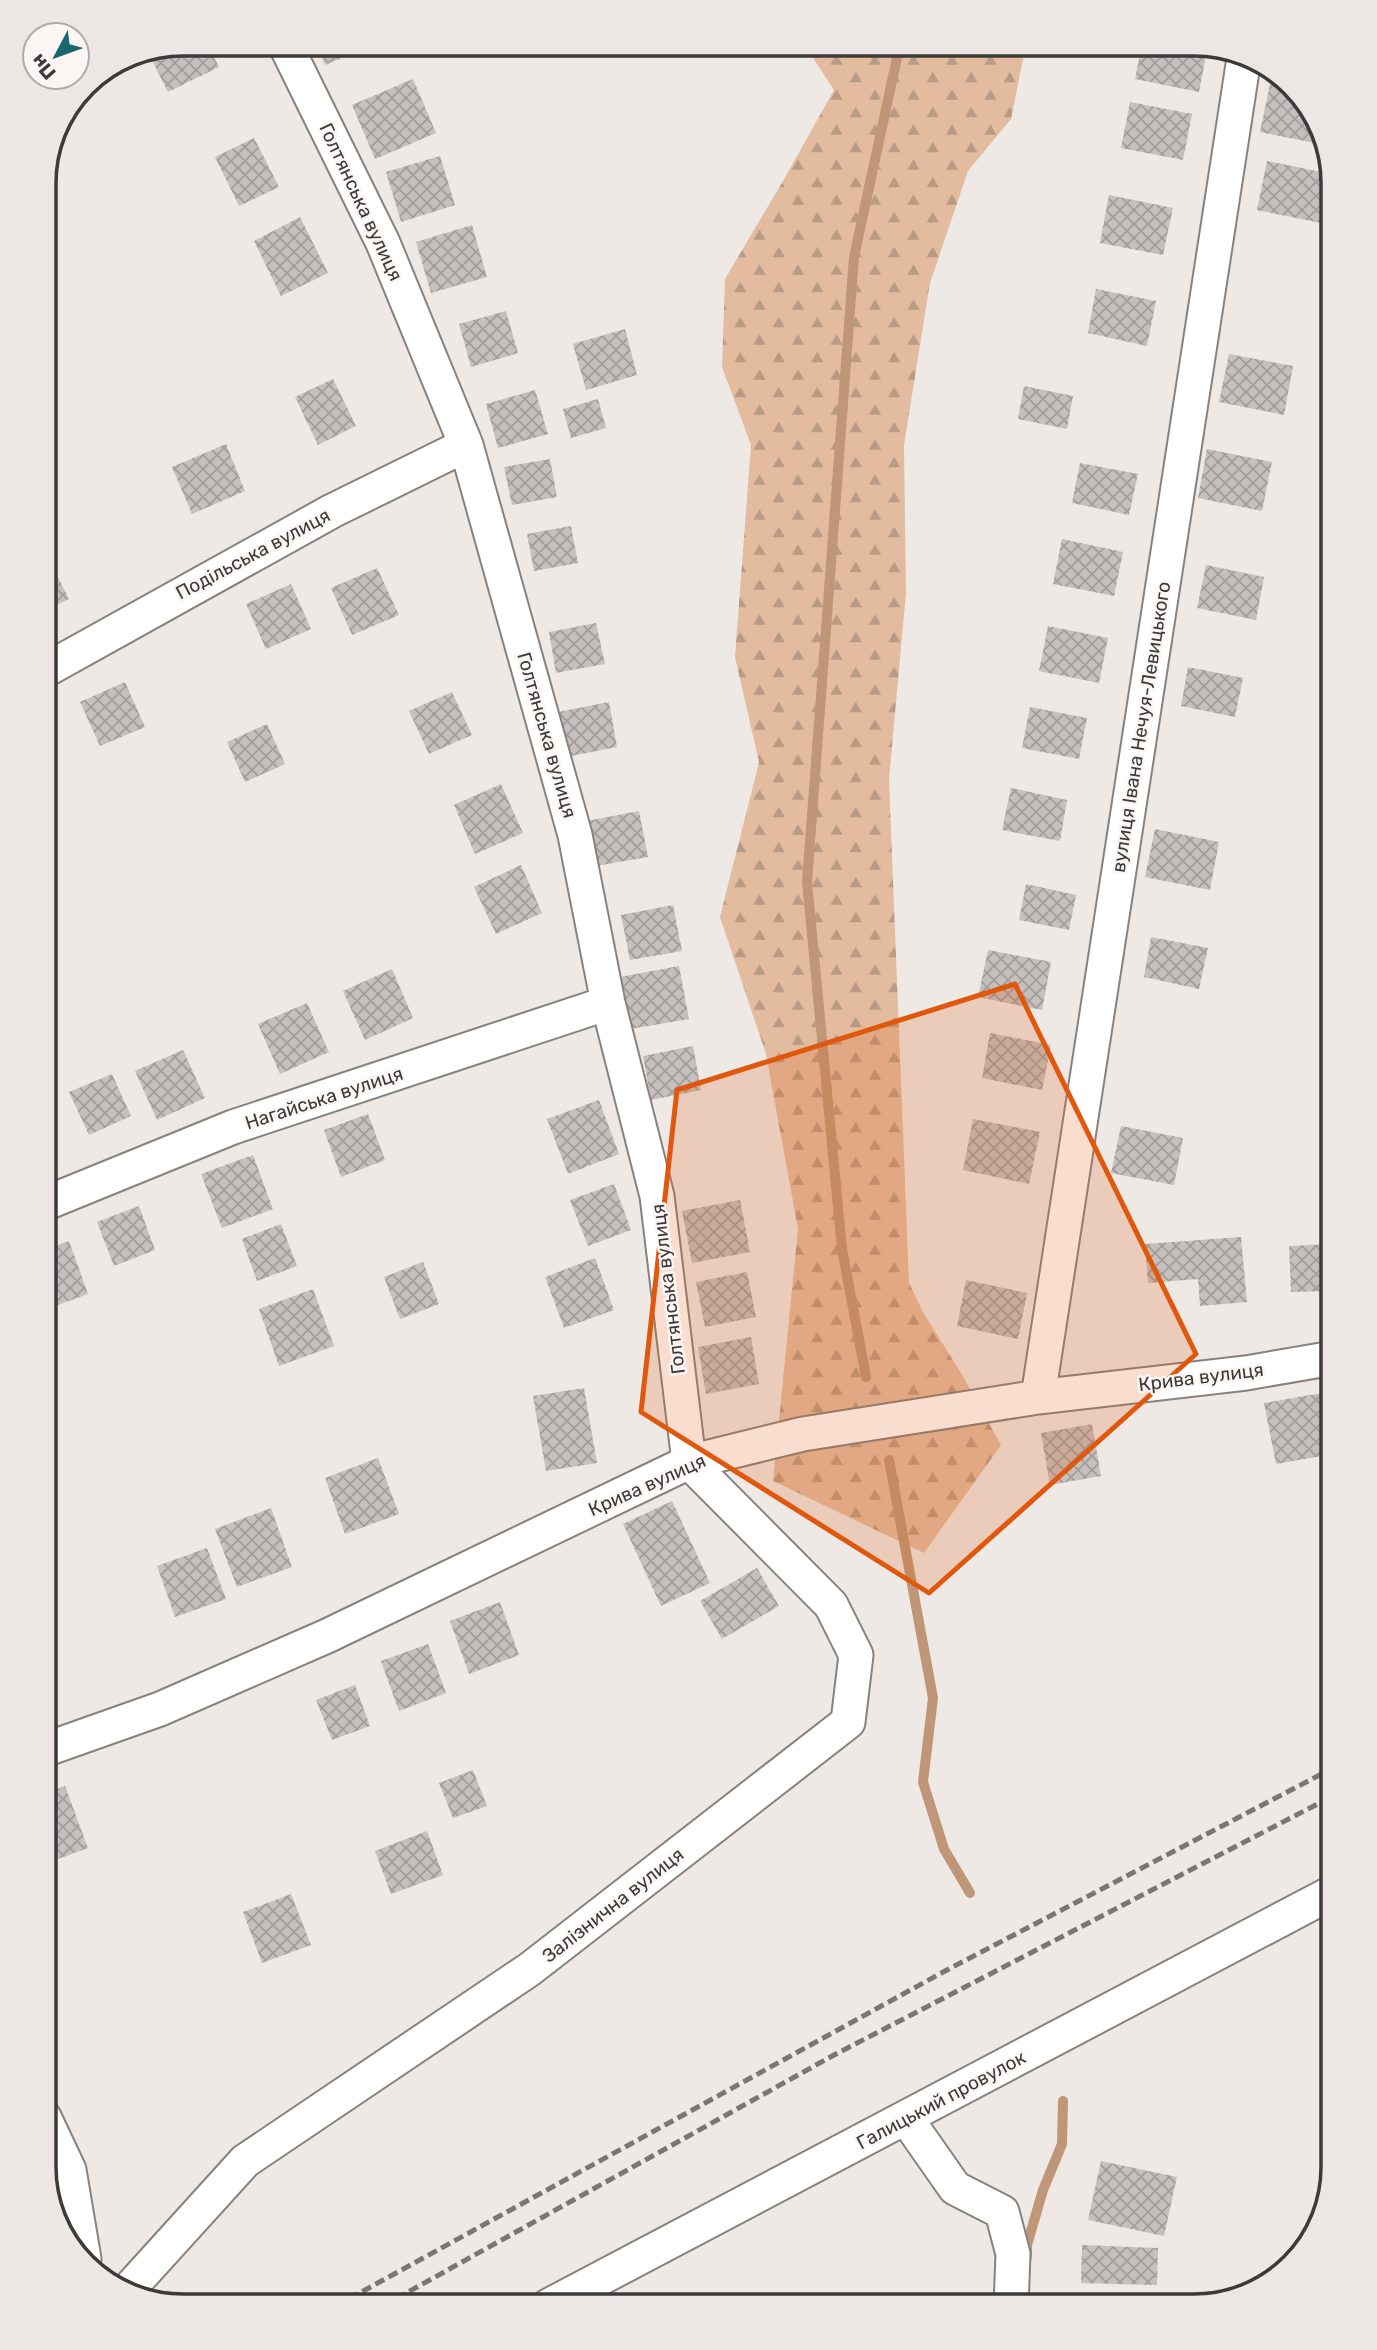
<svg xmlns="http://www.w3.org/2000/svg" width="1377" height="2350" viewBox="0 0 1377 2350" font-family="Rubik,sans-serif">
<defs>
<pattern id="forest-firs" width="22" height="20" patternUnits="userSpaceOnUse" patternTransform="scale(1.75)"><rect width="22" height="20" fill="#e3bca0"/><path d="M5 1l3.5 6h-7zM16 11l3.5 6h-7z" fill="#b99a83"/></pattern>
<pattern id="building-cross-hatch" width="8" height="8" patternUnits="userSpaceOnUse" patternTransform="scale(1.75)"><rect width="8" height="8" fill="#c5c0bd"/><path d="M0 0l8 8M0 8l8-8" fill="none" stroke="#a19d9b"/></pattern>
</defs>
<rect width="100%" height="100%" fill="#eee9e5"/>
<path fill="url(#forest-firs)" d="M 804,44 L 1026,44 L 1011,119 L 968,171 L 930,283 L 904,445 L 906,593 L 889,779 L 909,1283 L 924,1314 L 961,1373 L 1001,1445 L 924,1553 L 773,1481 L 798,1229 L 766,1054 L 720,917 L 759,762 L 735,657 L 751,445 L 722,367 L 725,279 L 783,181 L 834,90 Z"/>
<g fill="none" stroke-linecap="round" stroke-linejoin="round">
<path stroke="#bf9677" stroke-width="10" d="M 866,1377 L 842,1249 L 807,882 L 854,257 L 900,44
M 889,1460 L 933,1698 L 923,1782 L 944,1849 L 970,1893
M 1027,2257 L 1027,2245 L 1043,2190 L 1062,2144 L 1063,2101"/>
</g>
<path fill="url(#building-cross-hatch)" d="M 183,44 L 207,44 L 219,67 L 168,92 L 147,51 Z
M 316,44 L 376,44 L 325,65 Z
M 1142,44 L 1208,45 L 1199,92 L 1135,79 Z
M 413,79 L 436,133 L 375,159 L 352,105 Z
M 1271,79 L 1284,82 L 1319,121 L 1324,145 L 1260,132 Z
M 1130,102 L 1192,114 L 1183,160 L 1121,148 Z
M 254,138 L 279,187 L 239,206 L 215,157 Z
M 440,156 L 455,205 L 401,222 L 386,172 Z
M 1267,161 L 1331,174 L 1321,223 L 1257,210 Z
M 1109,195 L 1173,208 L 1163,255 L 1100,243 Z
M 300,217 L 328,273 L 281,296 L 254,241 Z
M 472,225 L 487,277 L 431,293 L 416,242 Z
M 1096,289 L 1156,301 L 1147,346 L 1088,333 Z
M 506,311 L 518,353 L 471,367 L 459,324 Z
M 625,329 L 637,375 L 586,390 L 573,344 Z
M 1229,354 L 1293,366 L 1284,415 L 1219,402 Z
M 333,379 L 356,426 L 318,445 L 295,397 Z
M 1024,386 L 1073,396 L 1067,429 L 1018,419 Z
M 535,390 L 548,434 L 498,448 L 486,404 Z
M 598,399 L 606,428 L 571,438 L 563,409 Z
M 226,444 L 245,491 L 192,514 L 172,467 Z
M 1207,449 L 1272,462 L 1262,511 L 1198,498 Z
M 550,459 L 557,497 L 512,505 L 504,467 Z
M 1080,463 L 1138,474 L 1129,515 L 1072,503 Z
M 571,526 L 578,563 L 534,571 L 527,534 Z
M 1062,539 L 1123,552 L 1114,596 L 1053,584 Z
M 44,549 L 69,599 L 44,611 Z
M 1206,565 L 1264,577 L 1256,620 L 1197,608 Z
M 377,568 L 399,615 L 352,635 L 331,588 Z
M 291,584 L 311,629 L 266,649 L 246,604 Z
M 596,623 L 605,664 L 556,673 L 549,632 Z
M 1048,626 L 1108,638 L 1099,683 L 1039,671 Z
M 1188,667 L 1243,678 L 1235,717 L 1181,706 Z
M 125,682 L 145,727 L 100,746 L 80,702 Z
M 452,692 L 472,735 L 429,754 L 409,711 Z
M 609,702 L 617,747 L 566,757 L 558,712 Z
M 1030,707 L 1087,718 L 1079,759 L 1022,748 Z
M 267,724 L 285,764 L 245,782 L 227,742 Z
M 501,784 L 523,833 L 475,854 L 454,805 Z
M 1011,788 L 1067,800 L 1060,841 L 1002,830 Z
M 639,811 L 648,857 L 596,866 L 587,821 Z
M 1155,829 L 1219,842 L 1210,890 L 1145,877 Z
M 521,865 L 542,913 L 496,934 L 474,887 Z
M 1026,884 L 1076,895 L 1069,930 L 1019,920 Z
M 673,905 L 682,951 L 630,960 L 621,915 Z
M 1151,937 L 1208,948 L 1199,989 L 1144,977 Z
M 988,950 L 1051,962 L 1042,1010 L 978,997 Z
M 679,966 L 689,1019 L 630,1029 L 620,977 Z
M 392,969 L 413,1018 L 365,1040 L 343,991 Z
M 307,1003 L 329,1052 L 280,1074 L 258,1024 Z
M 990,1033 L 1051,1045 L 1042,1090 L 982,1078 Z
M 693,1046 L 701,1090 L 651,1100 L 643,1056 Z
M 183,1050 L 205,1098 L 157,1120 L 135,1071 Z
M 112,1074 L 131,1116 L 89,1135 L 69,1092 Z
M 599,1100 L 619,1154 L 568,1174 L 547,1119 Z
M 368,1114 L 385,1160 L 341,1177 L 324,1130 Z
M 973,1119 L 1040,1132 L 1029,1184 L 963,1170 Z
M 1121,1126 L 1183,1138 L 1174,1185 L 1111,1173 Z
M 253,1155 L 273,1209 L 222,1228 L 201,1174 Z
M 614,1184 L 631,1230 L 588,1246 L 570,1200 Z
M 740,1200 L 750,1252 L 692,1263 L 682,1211 Z
M 139,1206 L 155,1250 L 114,1266 L 97,1222 Z
M 281,1224 L 297,1266 L 257,1281 L 242,1239 Z
M 1241,1237 L 1247,1302 L 1200,1306 L 1198,1279 L 1148,1283 L 1145,1244 Z
M 69,1241 L 88,1294 L 44,1310 L 44,1250 Z
M 1333,1244 L 1333,1291 L 1291,1292 L 1289,1246 Z
M 595,1258 L 614,1310 L 564,1328 L 545,1277 Z
M 423,1262 L 439,1304 L 400,1319 L 384,1277 Z
M 747,1272 L 756,1317 L 705,1327 L 696,1282 Z
M 966,1280 L 1027,1293 L 1018,1339 L 957,1326 Z
M 313,1289 L 334,1346 L 279,1366 L 259,1309 Z
M 751,1337 L 759,1384 L 706,1394 L 698,1347 Z
M 584,1388 L 597,1463 L 546,1471 L 533,1396 Z
M 1333,1391 L 1333,1454 L 1276,1464 L 1264,1403 Z
M 1092,1424 L 1101,1476 L 1050,1485 L 1041,1433 Z
M 378,1458 L 399,1514 L 345,1534 L 325,1478 Z
M 672,1501 L 710,1583 L 661,1606 L 623,1524 Z
M 271,1508 L 292,1567 L 237,1587 L 215,1529 Z
M 207,1548 L 226,1599 L 175,1617 L 157,1566 Z
M 757,1568 L 779,1606 L 722,1639 L 700,1601 Z
M 500,1602 L 519,1655 L 469,1674 L 450,1621 Z
M 44,1627 L 56,1660 L 44,1664 Z
M 428,1644 L 446,1693 L 399,1711 L 381,1661 Z
M 355,1685 L 370,1726 L 332,1740 L 316,1700 Z
M 473,1770 L 487,1806 L 453,1818 L 439,1783 Z
M 65,1786 L 88,1848 L 44,1864 L 44,1794 Z
M 427,1831 L 443,1875 L 391,1894 L 375,1851 Z
M 291,1894 L 311,1945 L 262,1963 L 243,1912 Z
M 1101,2161 L 1177,2177 L 1164,2236 L 1088,2220 Z
M 1082,2245 L 1158,2248 L 1157,2285 L 1081,2283 Z
M 867,2297 L 868,2306 L 810,2306 L 810,2300 Z"/>
<g fill="none" stroke-linecap="round" stroke-linejoin="round">
<defs>
<path id="minor" d="M 44,671 L 332,511 L 466,445
M 44,1204 L 233,1127 L 608,1003
M 1038,1397 L 1244,58
M 44,1750 L 160,1709 L 327,1636 L 689,1462 L 803,1434 L 1038,1397 L 1246,1373 L 1333,1358
M 44,2117 L 69,2170 L 84,2259
M 906,2118 L 955,2188 L 1002,2212 L 1013,2254 L 1011,2306
M 128,2290 L 245,2161 L 530,1969 L 848,1722 L 856,1655 L 831,1605 L 689,1462 L 657,1196 L 608,1003 L 575,835 L 466,445 L 383,243 L 285,44
M 548,2306 L 1333,1892"/>
</defs>
<use href="#minor" stroke="#86827f" stroke-width="37"/>
<use href="#minor" stroke="#fff" stroke-width="33"/>
<path stroke="#797673" stroke-width="5" stroke-dasharray="10 5" stroke-linecap="butt" d="M 336,2306 L 945,1971 L 1333,1768
M 383,2306 L 834,2055 L 1333,1796"/>
</g>
<path fill="#df580e" fill-opacity="0.2" stroke="#df580e" stroke-width="5" stroke-linejoin="round" d="M 1015,984 L 1196,1354 L 929,1593 L 641,1412 L 677,1090 Z"/>
<g text-anchor="middle" dominant-baseline="central" stroke-width="5" stroke-linejoin="round" paint-order="stroke">
<g font-size="19" fill="#3d3b39" stroke="#fbf6f3">
<text transform="translate(361 202) rotate(65)">Голтянська вулиця</text>
<text transform="translate(253 554) rotate(-28)">Подільська вулиця</text>
<text transform="translate(1141 727) rotate(-81)">вулиця Івана Нечуя-Левицького</text>
<text transform="translate(547 735) rotate(74)">Голтянська вулиця</text>
<text transform="translate(324 1098) rotate(-18)">Нагайська вулиця</text>
<text transform="translate(668 1289) rotate(-97)">Голтянська вулиця</text>
<text transform="translate(1201 1377) rotate(-7)">Крива вулиця</text>
<text transform="translate(647 1485) rotate(-24)">Крива вулиця</text>
<text transform="translate(613 1905) rotate(-38)">Залізнична вулиця</text>
<text transform="translate(941 2100) rotate(-28)">Галицький провулок</text>
</g>
</g>
<path d="M0 0H1377V2350H0ZM183 56H1194A127 127 0 0 1 1321 183V2167A127 127 0 0 1 1194 2294H183A127 127 0 0 1 56 2167V183A127 127 0 0 1 183 56Z" fill="#ece7e4" fill-rule="evenodd"/>
<path fill="none" stroke="#3d3b39" stroke-width="3.5" d="M183 56H1194A127 127 0 0 1 1321 183V2167A127 127 0 0 1 1194 2294H183A127 127 0 0 1 56 2167V183A127 127 0 0 1 183 56Z"/>
<g transform="translate(56 56) rotate(229)"><circle r="33" fill="#fbf6f3" stroke="#afaba9" stroke-width="2"/>
<path d="M0-5L12 26L0 18L-12 26Z" fill="#1a666f"/>
<text y="-10" font-size="19" font-weight="bold" text-anchor="middle" fill="#3d3b39">Пн</text>
</g>
</svg>
